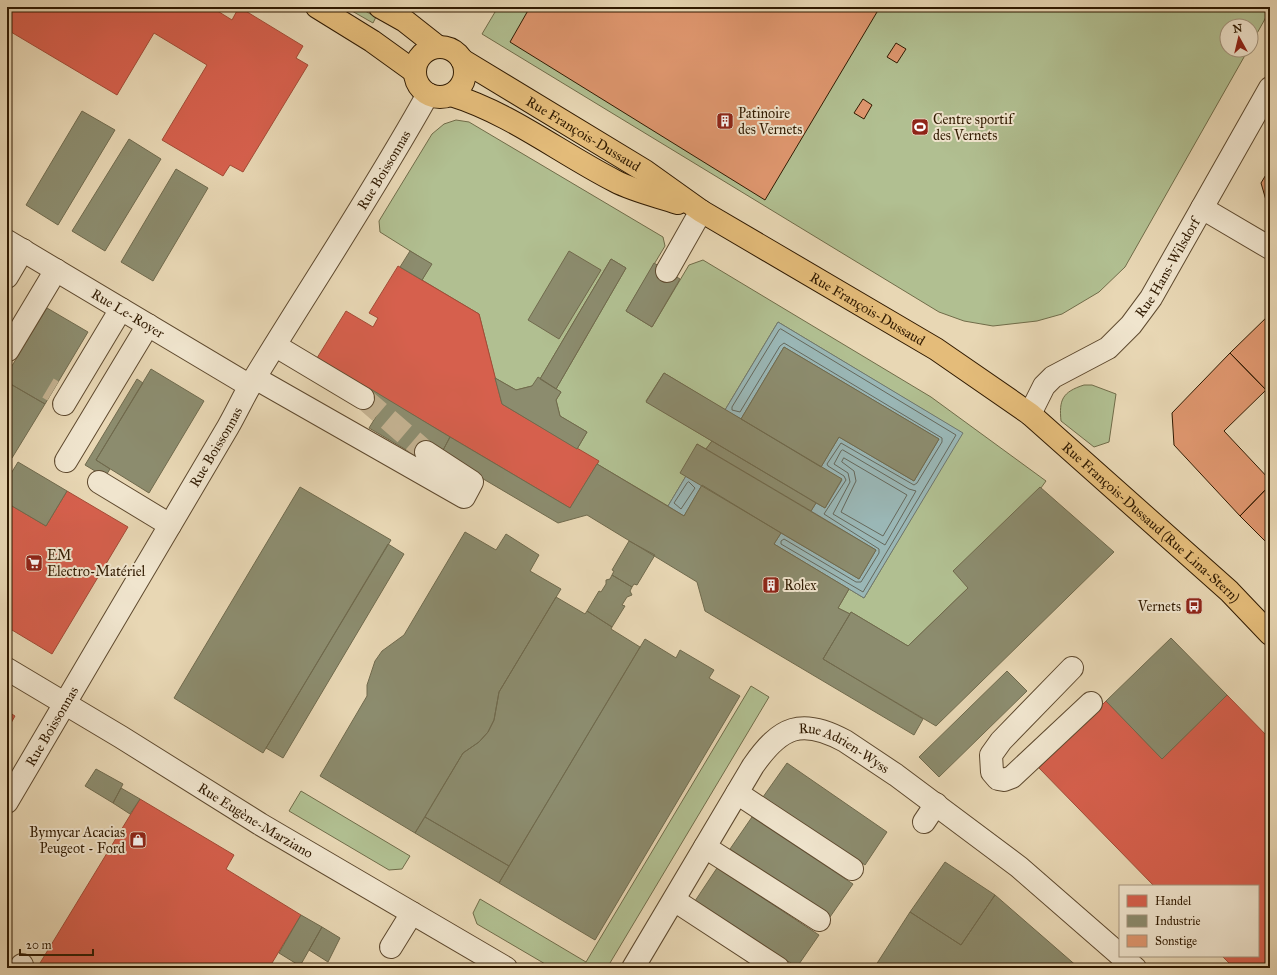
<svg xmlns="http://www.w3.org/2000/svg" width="1277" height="975" viewBox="0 0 1277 975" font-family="'IM FELL Great Primer',serif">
<rect width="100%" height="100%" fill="#e8d7b4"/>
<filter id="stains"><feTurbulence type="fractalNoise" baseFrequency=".005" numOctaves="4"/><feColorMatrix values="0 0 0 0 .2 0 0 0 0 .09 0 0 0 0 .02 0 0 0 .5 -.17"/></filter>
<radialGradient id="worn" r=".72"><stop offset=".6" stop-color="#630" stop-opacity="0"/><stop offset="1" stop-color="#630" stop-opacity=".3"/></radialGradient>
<path fill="#b1bf91" stroke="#706c49" d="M 345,7 L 358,7 L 376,17 L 373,23 Z
M 498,7 L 1270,7 L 1270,10 L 1251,44 L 1251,26 L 1227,26 L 1227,50 L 1248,50 L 1125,267 L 1099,292 L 1062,314 L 1037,321 L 993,326 L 964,321 L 939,312 L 482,34 Z
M 456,120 L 469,122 L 663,237 L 665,246 L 626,311 L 652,327 L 689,265 L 703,260 L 931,397 L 1046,481 L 968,588 L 908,646 L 851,612 L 850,614 L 838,608 L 849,589 L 864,598 L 962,433 L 778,322 L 725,410 L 664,373 L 646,401 L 712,441 L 706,449 L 697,444 L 686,476 L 668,506 L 597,464 L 598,462 L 577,449 L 587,432 L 560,416 L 556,400 L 561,392 L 556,389 L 626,268 L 611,259 L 540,379 L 532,386 L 516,390 L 495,378 L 479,314 L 422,280 L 431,264 L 380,232 L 379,221 L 432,134 L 444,124 Z
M 1084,385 L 1092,385 L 1116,394 L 1109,442 L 1094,447 L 1061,421 C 1059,400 1062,392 1084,385 Z
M 751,686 L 769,697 L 607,968 L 552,968 L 477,924 L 473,913 L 480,899 L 586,962 Z
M 301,791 L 410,856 L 402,869 L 389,870 L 289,811 Z"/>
<path fill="#9ab7b6" stroke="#70786e" d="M 778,322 L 963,433 L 864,598 L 774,544 L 781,533 L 859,579 L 876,550 L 811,511 L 816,503 L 825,508 L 842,480 L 821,467 L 839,437 L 914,481 L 939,439 L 784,347 L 741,419 L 725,410 Z
M 686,476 L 702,485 L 684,516 L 668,506 Z"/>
<path fill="#d6604d" stroke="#a44b36" d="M 7,7 L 211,7 L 232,20 L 239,7 L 303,46 L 296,58 L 308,65 L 243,172 L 230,165 L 223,176 L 162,140 L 207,65 L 154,33 L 117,95 L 11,32 L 7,39 Z
M 398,266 L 479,314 L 502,404 L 599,461 L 570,508 L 317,358 L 346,311 L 373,327 L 378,318 L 369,313 Z
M 67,491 L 128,527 L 52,654 L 7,627 L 7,503 L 46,526 Z
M 1227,695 L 1270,739 L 1270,968 L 1234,968 L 1222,956 L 1258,956 L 1258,886 L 1154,886 L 1039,768 L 1106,701 L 1162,759 Z
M 7,711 L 15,716 L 7,730 Z
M 140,799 L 234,855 L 226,869 L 301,915 L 269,968 L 37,968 Z"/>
<path fill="#8c8c6e" stroke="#706a4d" d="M 82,111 L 115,130 L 58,225 L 26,205 Z
M 129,139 L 161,159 L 105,251 L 72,231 Z
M 176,169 L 208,188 L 153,281 L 121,262 Z
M 410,251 L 432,264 L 422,280 L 400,267 Z
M 569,251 L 601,270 L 559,339 L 528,320 Z
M 611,259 L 626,268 L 556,389 L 540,379 Z
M 654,263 L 680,279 L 652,327 L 626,311 Z
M 47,308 L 88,332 L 45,404 L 7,382 L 7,374 Z
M 784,347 L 939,439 L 914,481 L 839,437 L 821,467 L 741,419 Z
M 151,369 L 204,401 L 149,493 L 96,460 Z
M 664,373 L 842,479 L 825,508 L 646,402 Z
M 538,377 L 561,392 L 556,400 L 560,416 L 587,432 L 577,449 L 502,404 L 495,378 L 516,390 L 532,386 Z
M 137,379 L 143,383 L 96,460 L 110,469 L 105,477 L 85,465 Z
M 7,382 L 45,404 L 12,458 L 7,455 Z
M 369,388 L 450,437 L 441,454 L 422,459 L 369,428 L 377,415 L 359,405 Z
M 450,437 L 570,508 L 597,464 L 684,516 L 702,485 L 781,533 L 774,544 L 849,589 L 838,608 L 850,614 L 823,659 L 923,719 L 914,735 L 705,611 L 697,582 L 587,515 L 558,523 L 441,454 Z
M 712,441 L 816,503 L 811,511 L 706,449 Z
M 697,444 L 876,550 L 859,579 L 680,473 Z
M 18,462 L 67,491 L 46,526 L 7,503 L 7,480 Z
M 300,487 L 391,540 L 263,753 L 174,698 Z
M 1040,487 L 1114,552 L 936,726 L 823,659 L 851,612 L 908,646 L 968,588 L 953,571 Z
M 465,532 L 496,550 L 506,534 L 539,555 L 530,571 L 561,589 L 499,692 L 494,720 L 488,732 L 479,742 L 463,753 L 415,833 L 320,776 L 367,696 L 367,685 L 375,661 L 382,651 L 404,635 Z
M 629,541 L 655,555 L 637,585 L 634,584 L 632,587 L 612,575 L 614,571 L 612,570 Z
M 388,544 L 404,554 L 283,758 L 266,748 Z
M 612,575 L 632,587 L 630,591 L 632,595 L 627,597 L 622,605 L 625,606 L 612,627 L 587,611 L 599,591 L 601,592 L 606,584 L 606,580 L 610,579 Z
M 556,597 L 585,614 L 587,611 L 612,627 L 611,629 L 640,647 L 509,866 L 425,817 L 463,753 L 479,742 L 488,732 L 494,720 L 499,692 Z
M 1171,638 L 1227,695 L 1162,759 L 1106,701 Z
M 645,639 L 676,658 L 680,650 L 714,670 L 709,678 L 740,696 L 595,940 L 499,883 Z
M 1007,671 L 1027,691 L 939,777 L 919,757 Z
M 787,763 L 887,832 L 865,865 L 763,797 Z
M 96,769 L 123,784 L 113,803 L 85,786 Z
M 121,788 L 140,799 L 130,814 L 113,803 Z
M 425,817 L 509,866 L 499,883 L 415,833 Z
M 752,817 L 853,884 L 830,917 L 730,849 Z
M 945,862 L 995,895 L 961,945 L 910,912 Z
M 717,868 L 819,935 L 797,967 L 695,901 Z
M 995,895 L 1079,968 L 874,968 L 910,912 L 961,945 Z
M 301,915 L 322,927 L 300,966 L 279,953 Z
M 322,927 L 340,938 L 328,962 L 309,950 Z"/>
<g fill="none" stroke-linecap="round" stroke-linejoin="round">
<path stroke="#65685c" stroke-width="1" d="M 781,329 L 956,435 L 863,592 L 781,544 L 781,541 L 784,539 L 856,582 L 861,582 L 879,553 L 879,549 L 824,514 L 846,480 L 844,476 L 828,466 L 827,464 L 841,443 L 914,485 L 917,483 L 942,442 L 942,438 L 784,343 L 780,346 L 740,412 L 732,410 L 732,407 L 779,330 Z
M 843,450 L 909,489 L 916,491 L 885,545 L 833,514 L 850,482 L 848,473 L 834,464 L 841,451 Z
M 844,458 L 907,495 L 883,536 L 841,512 L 856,481 L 854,471 L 842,462 Z
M 689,482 L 695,488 L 681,509 L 674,503 L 687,483 Z"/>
</g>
<path fill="#de966e" stroke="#301a01" d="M 530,7 L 880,7 L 765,200 L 510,42 Z
M 896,43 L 906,49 L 897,63 L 887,57 Z
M 863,99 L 872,105 L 864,119 L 854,113 Z
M 1270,168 L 1270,214 L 1261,183 Z
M 1270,314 L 1270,394 L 1230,353 Z
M 1230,353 L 1266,390 L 1224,431 L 1270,480 L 1270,485 L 1240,516 L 1174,445 L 1172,413 Z
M 1270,485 L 1270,546 L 1240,516 Z"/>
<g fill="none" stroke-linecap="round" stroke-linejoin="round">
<path stroke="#c3b190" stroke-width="22" stroke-dasharray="22 11" stroke-linecap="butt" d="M 48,388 L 53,391
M 363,398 L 426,452"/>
<defs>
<g id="minor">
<path d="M 1202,208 L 1270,248"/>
<path id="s1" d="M 7,241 L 250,386"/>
<path d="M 667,271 L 701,211"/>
<path d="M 7,277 L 23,250"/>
<path d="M 276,346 L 363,398"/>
<path d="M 8,350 L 56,270"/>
<path d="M 255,378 L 464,497 L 472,482 L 426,452"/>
<path d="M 64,404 L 121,309"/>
<path id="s2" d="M 1030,414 L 1044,386 L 1053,377 L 1108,348 L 1131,325 L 1151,298 L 1270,88"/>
<path d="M 66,461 L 148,325"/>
<path d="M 99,482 L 170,525"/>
<path d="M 1072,668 L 1001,741 L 991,755 L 992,772 L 998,779 L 1004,780 L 1012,777 L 1091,703"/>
<path id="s3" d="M 7,669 L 121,737 L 260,824 L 506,968"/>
<path d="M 737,793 L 852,869"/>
<path id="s4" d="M 7,802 C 81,677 153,552 228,427 C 236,413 243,398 251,384 C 310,287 373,193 428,94"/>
<path d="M 924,822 L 936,804"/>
<path d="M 705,847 L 819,920"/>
<path d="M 674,900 L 778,968"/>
<path d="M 391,947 L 412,913"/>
<path d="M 1121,956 L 1135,968"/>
<path d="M 21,968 L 22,965"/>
<path id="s5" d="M 633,968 L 753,766 C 780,727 801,717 845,741 L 896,775 L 1019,867 L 1120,955"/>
</g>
<g id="major">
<path d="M 317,7 L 372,41 L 415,72"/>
<path d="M 380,7 L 405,21 L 438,47"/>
<circle cx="440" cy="72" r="25"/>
<path id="s6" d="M 462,60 L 645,171 L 701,211 L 936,349 L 1030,414 L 1229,591 L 1270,634"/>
<path d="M 451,95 C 510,113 560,153 615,181 C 634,191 657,196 678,203"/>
</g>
</defs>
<use href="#minor" stroke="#5e492e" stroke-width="24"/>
<use href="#major" stroke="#301a01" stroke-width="24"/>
<use href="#minor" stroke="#f0e5ce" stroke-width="22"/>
<use href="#major" stroke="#e4bc7a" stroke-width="22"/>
</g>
<defs>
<symbol id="building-square" viewBox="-11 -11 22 22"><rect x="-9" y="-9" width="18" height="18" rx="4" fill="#8f2418" stroke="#f0e5ce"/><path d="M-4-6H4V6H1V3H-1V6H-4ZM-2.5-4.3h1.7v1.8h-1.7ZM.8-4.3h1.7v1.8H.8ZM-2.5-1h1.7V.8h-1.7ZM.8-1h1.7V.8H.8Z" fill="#fff"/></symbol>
<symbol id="stadium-square" viewBox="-11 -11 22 22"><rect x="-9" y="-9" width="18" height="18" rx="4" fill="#8f2418" stroke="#f0e5ce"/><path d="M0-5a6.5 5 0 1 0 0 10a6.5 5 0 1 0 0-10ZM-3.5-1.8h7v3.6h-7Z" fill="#fff"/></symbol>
<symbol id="supermarket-square" viewBox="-11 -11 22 22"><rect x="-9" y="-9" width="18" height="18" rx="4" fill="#8f2418" stroke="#f0e5ce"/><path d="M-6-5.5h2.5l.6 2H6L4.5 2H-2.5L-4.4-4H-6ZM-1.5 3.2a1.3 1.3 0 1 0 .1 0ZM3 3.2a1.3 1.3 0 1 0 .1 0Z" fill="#fff"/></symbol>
<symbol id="bus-square" viewBox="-11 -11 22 22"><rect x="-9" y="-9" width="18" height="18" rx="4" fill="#8f2418" stroke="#f0e5ce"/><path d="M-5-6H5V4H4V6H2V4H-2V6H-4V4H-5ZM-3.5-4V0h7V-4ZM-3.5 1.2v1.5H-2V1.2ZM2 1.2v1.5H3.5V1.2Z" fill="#fff"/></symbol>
<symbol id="shop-square" viewBox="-11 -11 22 22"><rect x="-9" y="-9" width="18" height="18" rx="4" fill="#8f2418" stroke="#f0e5ce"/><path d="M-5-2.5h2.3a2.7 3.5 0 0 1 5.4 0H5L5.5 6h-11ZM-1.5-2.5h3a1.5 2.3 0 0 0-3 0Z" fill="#fff"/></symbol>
</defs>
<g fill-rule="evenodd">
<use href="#building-square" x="715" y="111" width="20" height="20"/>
<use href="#stadium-square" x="910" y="117" width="20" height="20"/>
<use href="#supermarket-square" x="24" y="553" width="20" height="20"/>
<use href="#building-square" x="761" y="575" width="20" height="20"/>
<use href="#bus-square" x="1184" y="596" width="20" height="20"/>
<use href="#shop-square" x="128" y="830" width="20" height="20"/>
</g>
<g text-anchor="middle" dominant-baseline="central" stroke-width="4" stroke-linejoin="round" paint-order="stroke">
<g font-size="14" fill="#301a01" stroke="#f0e5ce" text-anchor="start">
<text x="738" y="113">Patinoire<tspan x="738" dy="16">des Vernets</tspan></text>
<text x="933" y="119">Centre sportif<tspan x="933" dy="16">des Vernets</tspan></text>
<text x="47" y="555">EM<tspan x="47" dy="16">Electro-Matériel</tspan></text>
<text x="784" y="585">Rolex</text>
<text x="1181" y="606" text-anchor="end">Vernets</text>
<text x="125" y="832" text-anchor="end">Bymycar Acacias<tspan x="125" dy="16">Peugeot - Ford</tspan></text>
</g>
<g font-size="14" fill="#301a01" stroke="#f0e5ce">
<text stroke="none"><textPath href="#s6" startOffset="142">Rue François-Dussaud</textPath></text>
<text stroke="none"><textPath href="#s4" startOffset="736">Rue Boissonnas</textPath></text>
<text stroke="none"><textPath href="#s2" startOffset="207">Rue Hans-Wilsdorf</textPath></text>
<text stroke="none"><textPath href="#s6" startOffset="476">Rue François-Dussaud</textPath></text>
<text stroke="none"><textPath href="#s1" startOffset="141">Rue Le-Royer</textPath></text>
<text stroke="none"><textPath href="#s4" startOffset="412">Rue Boissonnas</textPath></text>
<text stroke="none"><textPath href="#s6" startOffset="832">Rue François-Dussaud (Rue Lina-Stern)</textPath></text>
<text stroke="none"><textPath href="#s4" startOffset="88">Rue Boissonnas</textPath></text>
<text stroke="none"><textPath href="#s5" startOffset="346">Rue Adrien-Wyss</textPath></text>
<text stroke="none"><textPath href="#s3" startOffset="291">Rue Eugène-Marziano</textPath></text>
</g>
</g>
<rect width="1277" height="975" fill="none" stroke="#e8d7b4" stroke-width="24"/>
<rect x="8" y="8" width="1261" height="959" fill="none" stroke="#301a01" stroke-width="2"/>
<rect x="12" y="12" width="1253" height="951" fill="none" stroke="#301a01"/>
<rect x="1119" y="885" width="140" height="72" fill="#f0e5ce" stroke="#a3947c"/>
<rect x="1127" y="895" width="20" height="12" fill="#d6604d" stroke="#a3947c"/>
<text x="1155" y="905" font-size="12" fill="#301a01">Handel</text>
<rect x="1127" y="915" width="20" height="12" fill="#8c8c6e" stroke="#a3947c"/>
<text x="1155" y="925" font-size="12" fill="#301a01">Industrie</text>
<rect x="1127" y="935" width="20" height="12" fill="#de966e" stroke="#a3947c"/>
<text x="1155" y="945" font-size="12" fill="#301a01">Sonstige</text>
<g transform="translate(1239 38) rotate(352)"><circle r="19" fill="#f0e5ce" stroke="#a3947c"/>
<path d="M0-3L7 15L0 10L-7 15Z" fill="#8f2418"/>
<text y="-6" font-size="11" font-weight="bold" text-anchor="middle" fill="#301a01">N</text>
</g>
<path d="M20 949v6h73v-6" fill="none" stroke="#301a01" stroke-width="2"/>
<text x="26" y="949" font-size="12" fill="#301a01" stroke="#f0e5ce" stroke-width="3" paint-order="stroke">20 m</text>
<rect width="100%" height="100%" filter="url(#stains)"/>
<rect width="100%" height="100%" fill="url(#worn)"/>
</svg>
